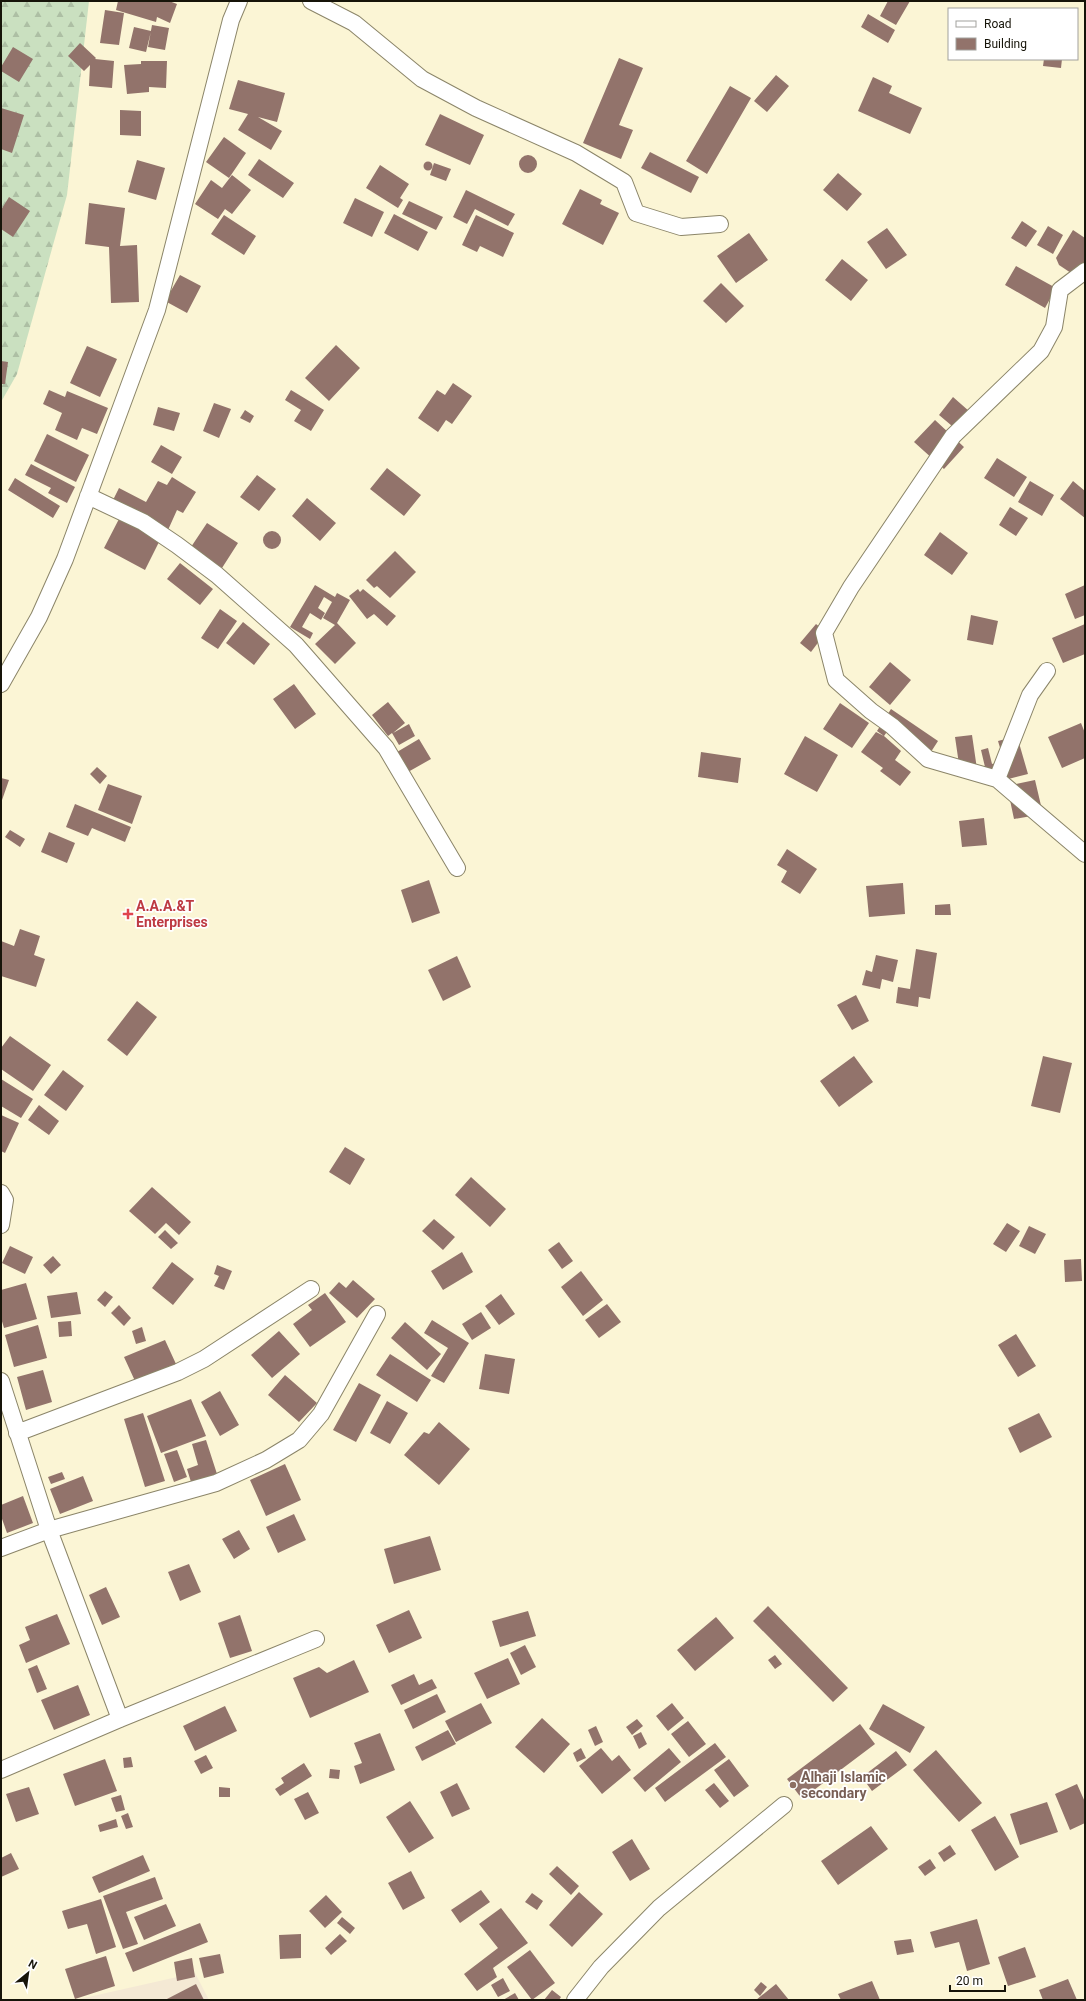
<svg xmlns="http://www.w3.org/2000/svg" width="1086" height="2001" viewBox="0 0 1086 2001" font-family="Roboto,sans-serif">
<defs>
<pattern id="forest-firs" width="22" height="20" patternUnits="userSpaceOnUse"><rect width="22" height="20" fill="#cae0c0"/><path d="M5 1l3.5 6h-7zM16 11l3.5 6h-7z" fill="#adbfa4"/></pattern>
</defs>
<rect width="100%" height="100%" fill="#fbf5d5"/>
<path fill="#f4e9d4" d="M 195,1973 L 209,2000 L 75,2000 Z"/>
<path fill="url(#forest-firs)" d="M 1,1 L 89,1 L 67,195 L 17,374 L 1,402 Z"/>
<path fill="#92736b" d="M 118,1 L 169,1 L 177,4 L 170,23 L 157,17 L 156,22 L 116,10 Z
M 888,1 L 910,1 L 896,25 L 880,16 Z
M 105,10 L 124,13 L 119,45 L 100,43 Z
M 868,14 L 895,30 L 888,43 L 861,27 Z
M 152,25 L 169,28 L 165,50 L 148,47 Z
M 134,27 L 151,31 L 146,52 L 129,48 Z
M 80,43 L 96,58 L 95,59 L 114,61 L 112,88 L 89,86 L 90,65 L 84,71 L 68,56 Z
M 13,47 L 33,59 L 19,82 L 1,71 L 1,67 Z
M 619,58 L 643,68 L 619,125 L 633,130 L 621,159 L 583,143 Z
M 1044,59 L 1062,59 L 1061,68 L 1043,66 Z
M 141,61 L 167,61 L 166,88 L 149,87 L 149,92 L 127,94 L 124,65 L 141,64 Z
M 776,75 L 789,86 L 767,112 L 754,101 Z
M 873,77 L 892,86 L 889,93 L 922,108 L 910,134 L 858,111 Z
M 238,80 L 285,93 L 277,122 L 258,117 L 282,131 L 271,150 L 238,130 L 248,114 L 229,109 Z
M 730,86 L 751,98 L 707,174 L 686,161 Z
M 1,108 L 24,115 L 12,153 L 1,149 Z
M 120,110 L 141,111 L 141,136 L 120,135 Z
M 440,114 L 484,135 L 470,165 L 425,145 Z
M 224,137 L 246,153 L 229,178 L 206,162 Z
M 650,152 L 699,177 L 691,193 L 641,168 Z
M519 164a9 9 0 1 1 18 0a9 9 0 1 1-18 0Z
M 259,159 L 294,183 L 283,198 L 248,175 Z
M 137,160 L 165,168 L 156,200 L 128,192 Z
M423.5 166a4.5 4.5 0 1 1 9 0a4.5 4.5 0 1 1-9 0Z
M 434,163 L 451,169 L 446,181 L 430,175 Z
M 380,165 L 409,184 L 400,198 L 403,200 L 398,208 L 366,188 Z
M 838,173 L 862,194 L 847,211 L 823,190 Z
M 232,175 L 251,190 L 232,214 L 225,209 L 218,219 L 195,204 L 211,180 L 222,188 Z
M 580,189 L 602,200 L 600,204 L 619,213 L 603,245 L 562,224 Z
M 466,190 L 515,214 L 508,226 L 475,209 L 467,224 L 453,217 Z
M 9,197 L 30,211 L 13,237 L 1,229 L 1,210 Z
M 355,198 L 384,212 L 372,237 L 343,223 Z
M 409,201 L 443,217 L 436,230 L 402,214 Z
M 89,203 L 125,208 L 120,246 L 137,245 L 139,302 L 111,303 L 109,247 L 85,244 Z
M 394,214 L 428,232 L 418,251 L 384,233 Z
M 224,215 L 256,236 L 244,255 L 211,234 Z
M 476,215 L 514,233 L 503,257 L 480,246 L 477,252 L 462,245 Z
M 1022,221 L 1037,231 L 1026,247 L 1011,238 Z
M 1048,226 L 1063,235 L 1053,254 L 1037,245 Z
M 887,228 L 907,255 L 886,269 L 867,242 Z
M 1073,230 L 1085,238 L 1085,278 L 1083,281 L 1059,265 L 1056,258 Z
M 749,233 L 768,260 L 736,283 L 717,256 Z
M 842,259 L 868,280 L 851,301 L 825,280 Z
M 1016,266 L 1056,288 L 1045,308 L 1005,285 Z
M 180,275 L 201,286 L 187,313 L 165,301 Z
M 721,283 L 744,306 L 726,323 L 703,301 Z
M 336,345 L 360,368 L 329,401 L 305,378 Z
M 87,346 L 117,359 L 100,397 L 70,383 Z
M 1,361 L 8,362 L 5,384 L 1,384 Z
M 453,383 L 472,396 L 452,424 L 446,420 L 438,432 L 418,418 L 437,390 L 445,395 Z
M 49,390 L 65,397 L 67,391 L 108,408 L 97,434 L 82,428 L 77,440 L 55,430 L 62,413 L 43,404 Z
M 291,390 L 324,410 L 311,431 L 294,421 L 301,410 L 285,400 Z
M 953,397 L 978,419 L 964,436 L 939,415 Z
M 214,403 L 231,409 L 219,438 L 203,431 Z
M 158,407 L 180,413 L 174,431 L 153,425 Z
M 245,410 L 254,416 L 250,423 L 240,418 Z
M 935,420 L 964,447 L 944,469 L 914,442 Z
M 47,434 L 89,455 L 76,482 L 34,461 Z
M 161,445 L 182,457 L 172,474 L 151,462 Z
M 997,458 L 1027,477 L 1014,497 L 984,478 Z
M 31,464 L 75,487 L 67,503 L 48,493 L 51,488 L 25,475 Z
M 387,468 L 421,495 L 404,516 L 370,489 Z
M 257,475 L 276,489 L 259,511 L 240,497 Z
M 172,477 L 196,492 L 183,513 L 177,510 L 168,530 L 113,500 L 119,488 L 146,502 L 158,481 L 167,485 Z
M 15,478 L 60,506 L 53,518 L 8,490 Z
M 1030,481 L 1054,495 L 1042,516 L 1018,502 Z
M 1073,481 L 1085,491 L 1085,518 L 1060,499 Z
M 307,498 L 336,523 L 320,541 L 292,516 Z
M 1010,507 L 1028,518 L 1016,536 L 999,525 Z
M 120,517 L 161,538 L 145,570 L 104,548 Z
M 207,523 L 238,543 L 222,568 L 191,547 Z
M263 540a9 9 0 1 1 18 0a9 9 0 1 1-18 0Z
M 940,532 L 968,553 L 952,575 L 924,555 Z
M 395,551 L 416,572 L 390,598 L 377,586 L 374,588 L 366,580 Z
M 180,563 L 213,589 L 200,605 L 167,579 Z
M 315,585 L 335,597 L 337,593 L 350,600 L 337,623 L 356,643 L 335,664 L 315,644 L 335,625 L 323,618 L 332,602 L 324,597 L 318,608 L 325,613 L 321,620 L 310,613 L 302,627 L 313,633 L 310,639 L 290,627 Z
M 1085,585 L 1085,615 L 1075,619 L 1065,594 Z
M 358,589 L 360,592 L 363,589 L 396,616 L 387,626 L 374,614 L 367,619 L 349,596 Z
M 220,609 L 237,621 L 218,649 L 201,638 Z
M 971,615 L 998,621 L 993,645 L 967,640 Z
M 243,622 L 270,644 L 254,665 L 226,643 Z
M 816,624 L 826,632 L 811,652 L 800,643 Z
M 1085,624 L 1085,654 L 1063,663 L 1052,638 Z
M 890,662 L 911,680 L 890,705 L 869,687 Z
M 294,684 L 316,714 L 295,729 L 273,699 Z
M 388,702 L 405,723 L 393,733 L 409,724 L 415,736 L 399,745 L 392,733 L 388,736 L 372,715 Z
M 840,703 L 869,723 L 852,748 L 823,729 Z
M 891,709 L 938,741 L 927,758 L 891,726 L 884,736 L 877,731 Z
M 1081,723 L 1085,733 L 1085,758 L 1062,768 L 1048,737 Z
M 876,732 L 884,736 L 901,751 L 895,760 L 911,772 L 900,786 L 880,771 L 883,768 L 861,752 Z
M 972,735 L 977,769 L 960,771 L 955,737 Z
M 805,736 L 838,755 L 817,792 L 784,774 Z
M 1017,736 L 1028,774 L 989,784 L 981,750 L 988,748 L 992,764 L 1004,761 L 998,741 Z
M 419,739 L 431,759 L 408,772 L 397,752 Z
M 701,752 L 741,758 L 738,783 L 698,777 Z
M 97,767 L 107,776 L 100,784 L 90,774 Z
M 1,778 L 9,780 L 1,803 Z
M 1035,780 L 1043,814 L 1014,819 L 1007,786 Z
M 108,784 L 142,796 L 132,824 L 98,810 Z
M 75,804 L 131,827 L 125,842 L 92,828 L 88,836 L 66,827 Z
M 984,818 L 987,845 L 962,847 L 959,821 Z
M 10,830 L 25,839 L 20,847 L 5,837 Z
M 49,832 L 75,843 L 67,863 L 41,852 Z
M 787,849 L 817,869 L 800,894 L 781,882 L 787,871 L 777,865 Z
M 429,880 L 440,913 L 412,923 L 401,890 Z
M 903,883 L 905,914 L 869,917 L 866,886 Z
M 950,904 L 951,915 L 935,915 L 935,905 Z
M 20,929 L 40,936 L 34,955 L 45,959 L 36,987 L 1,976 L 1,941 L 14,946 Z
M 916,949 L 937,953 L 930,999 L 919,997 L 918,1007 L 896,1003 L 898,987 L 910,989 Z
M 876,955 L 898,960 L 893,982 L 882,979 L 880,989 L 862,985 L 866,970 L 872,972 Z
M 457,956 L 471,987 L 443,1001 L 428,970 Z
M 856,995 L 869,1021 L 852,1030 L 837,1005 Z
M 137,1001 L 157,1017 L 127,1056 L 107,1040 Z
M 10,1036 L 51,1065 L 33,1091 L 1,1069 L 1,1048 Z
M 854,1056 L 873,1082 L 839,1107 L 820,1081 Z
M 1043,1056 L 1072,1063 L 1060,1113 L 1031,1106 Z
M 63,1070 L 84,1086 L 66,1111 L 44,1095 Z
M 1,1079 L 33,1099 L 21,1118 L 1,1106 Z
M 39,1105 L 59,1121 L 49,1135 L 28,1120 Z
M 1,1115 L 19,1123 L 5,1153 L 1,1151 Z
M 345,1147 L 365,1159 L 350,1185 L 329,1172 Z
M 471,1177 L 506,1209 L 490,1227 L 455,1195 Z
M 152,1187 L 191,1222 L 179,1235 L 166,1223 L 155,1234 L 129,1211 Z
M 434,1219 L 455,1237 L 443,1250 L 422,1231 Z
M 1007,1223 L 1020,1231 L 1006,1252 L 993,1244 Z
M 1029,1226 L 1046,1234 L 1035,1254 L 1019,1246 Z
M 165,1230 L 178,1243 L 171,1249 L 158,1237 Z
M 559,1242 L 573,1261 L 562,1269 L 548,1250 Z
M 10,1246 L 33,1257 L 25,1274 L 2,1263 Z
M 462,1252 L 473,1272 L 443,1290 L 431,1271 Z
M 53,1256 L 61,1265 L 51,1274 L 43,1265 Z
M 1081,1259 L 1082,1281 L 1065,1282 L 1064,1260 Z
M 172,1262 L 194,1279 L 173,1305 L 152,1288 Z
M 217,1265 L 232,1271 L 224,1290 L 214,1286 L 219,1276 L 214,1274 Z
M 581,1271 L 603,1300 L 583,1316 L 561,1287 Z
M 353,1280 L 375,1299 L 357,1318 L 329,1293 L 339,1282 L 346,1288 Z
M 26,1283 L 37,1319 L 4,1328 L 1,1318 L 1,1290 Z
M 105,1291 L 113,1297 L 105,1307 L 97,1300 Z
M 77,1292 L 81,1314 L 51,1318 L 47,1296 Z
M 325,1293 L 346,1322 L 310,1347 L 293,1324 L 312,1310 L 308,1305 Z
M 501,1294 L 515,1314 L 499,1325 L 485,1306 Z
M 607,1304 L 621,1322 L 599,1338 L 585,1320 Z
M 119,1305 L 131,1318 L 124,1326 L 111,1313 Z
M 481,1312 L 491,1328 L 472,1340 L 462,1324 Z
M 432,1320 L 469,1343 L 444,1383 L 431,1376 L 448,1348 L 424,1333 Z
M 71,1321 L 72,1336 L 59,1337 L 58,1322 Z
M 405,1322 L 441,1354 L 427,1370 L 391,1338 Z
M 38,1325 L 47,1358 L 14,1367 L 5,1335 Z
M 142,1327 L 146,1341 L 136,1344 L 132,1331 Z
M 279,1331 L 300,1354 L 272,1378 L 251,1355 Z
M 1016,1334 L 1036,1366 L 1018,1377 L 998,1345 Z
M 165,1340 L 176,1364 L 135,1381 L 124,1357 Z
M 390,1354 L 431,1380 L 417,1402 L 376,1375 Z
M 485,1354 L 515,1359 L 509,1394 L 479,1389 Z
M 43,1370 L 52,1402 L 26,1410 L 17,1377 Z
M 285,1375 L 317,1403 L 299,1422 L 268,1395 Z
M 359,1383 L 381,1395 L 356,1442 L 333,1430 Z
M 220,1391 L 239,1425 L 220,1436 L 201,1402 Z
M 191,1399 L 206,1436 L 161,1453 L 147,1416 Z
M 387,1401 L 408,1413 L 390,1444 L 370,1433 Z
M 143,1413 L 165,1481 L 145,1487 L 124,1419 Z
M 1039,1413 L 1052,1437 L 1020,1453 L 1008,1428 Z
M 439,1422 L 470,1449 L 439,1485 L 404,1455 L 424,1432 L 429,1434 Z
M 206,1440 L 217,1474 L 191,1482 L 187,1469 L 198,1465 L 192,1444 Z
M 177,1450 L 187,1477 L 174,1482 L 164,1454 Z
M 285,1464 L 301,1500 L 266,1516 L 250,1480 Z
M 62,1472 L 65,1479 L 51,1484 L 48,1477 Z
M 83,1476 L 93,1501 L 60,1514 L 50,1489 Z
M 23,1496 L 33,1523 L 7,1533 L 1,1516 L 1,1505 Z
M 294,1514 L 306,1540 L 278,1553 L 266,1527 Z
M 239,1530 L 250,1549 L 234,1559 L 222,1539 Z
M 430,1536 L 441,1570 L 394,1584 L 384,1549 Z
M 189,1564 L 201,1592 L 180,1601 L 168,1572 Z
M 106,1587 L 120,1617 L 102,1625 L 89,1595 Z
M 768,1606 L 848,1688 L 833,1702 L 753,1621 Z
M 409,1610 L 422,1638 L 389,1653 L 376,1625 Z
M 528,1611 L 536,1636 L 500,1647 L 492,1621 Z
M 57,1614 L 70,1644 L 26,1663 L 19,1645 L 30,1640 L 25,1627 Z
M 240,1615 L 252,1651 L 230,1658 L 218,1623 Z
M 716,1617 L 734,1638 L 695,1671 L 677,1650 Z
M 525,1645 L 536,1667 L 521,1675 L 510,1653 Z
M 775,1655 L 782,1664 L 775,1669 L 768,1660 Z
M 508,1658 L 520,1684 L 487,1699 L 474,1673 Z
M 354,1660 L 369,1692 L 310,1718 L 293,1678 L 319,1667 L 327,1673 Z
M 37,1665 L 47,1689 L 37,1693 L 28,1669 Z
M 414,1674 L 419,1685 L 432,1679 L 437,1688 L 401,1705 L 391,1685 Z
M 78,1685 L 90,1715 L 54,1730 L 41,1700 Z
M 437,1694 L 446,1712 L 413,1729 L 404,1710 Z
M 481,1703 L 492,1723 L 456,1742 L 445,1721 Z
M 672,1703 L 684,1718 L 668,1731 L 656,1716 Z
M 883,1704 L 925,1727 L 910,1753 L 869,1729 Z
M 225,1706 L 237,1731 L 195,1751 L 183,1726 Z
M 542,1718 L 570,1744 L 544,1773 L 515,1747 Z
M 637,1719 L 643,1726 L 632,1735 L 626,1727 Z
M 688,1721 L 706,1744 L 689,1757 L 671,1734 Z
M 860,1724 L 875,1744 L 802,1799 L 787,1779 Z
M 596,1726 L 603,1742 L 595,1746 L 588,1730 Z
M 448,1730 L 456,1744 L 422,1761 L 415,1747 Z
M 641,1732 L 647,1744 L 639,1749 L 633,1736 Z
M 380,1733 L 395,1770 L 360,1784 L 354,1766 L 362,1763 L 354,1743 Z
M 715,1743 L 726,1757 L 665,1802 L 655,1788 Z
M 581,1748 L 586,1758 L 577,1762 L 573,1753 Z
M 601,1748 L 612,1761 L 619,1755 L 631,1770 L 602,1794 L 579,1766 Z
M 669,1748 L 681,1762 L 645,1792 L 633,1778 Z
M 936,1750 L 982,1803 L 959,1822 L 913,1770 Z
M 896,1751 L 907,1765 L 872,1791 L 862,1777 Z
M 206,1755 L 213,1768 L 201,1774 L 194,1761 Z
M 131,1757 L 133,1767 L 124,1768 L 123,1758 Z
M 105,1759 L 117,1791 L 75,1806 L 63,1774 Z
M 729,1759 L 749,1786 L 734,1797 L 714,1770 Z
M 304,1763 L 312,1776 L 280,1796 L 275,1789 L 284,1783 L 281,1778 Z
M 330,1769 L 340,1770 L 339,1779 L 329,1778 Z
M 457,1783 L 470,1809 L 452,1817 L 440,1792 Z
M 714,1783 L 729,1801 L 720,1808 L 705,1790 Z
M 1077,1784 L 1085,1802 L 1085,1823 L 1070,1830 L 1055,1794 Z
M 29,1787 L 39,1814 L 16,1822 L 6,1794 Z
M 219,1787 L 230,1788 L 230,1797 L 219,1797 Z
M 308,1792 L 319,1813 L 305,1820 L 294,1799 Z
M 121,1795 L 125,1810 L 116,1812 L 111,1798 Z
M 410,1801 L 434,1838 L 409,1853 L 386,1817 Z
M 1047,1802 L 1058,1832 L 1020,1845 L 1010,1814 Z
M 128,1813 L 133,1827 L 126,1829 L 121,1816 Z
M 995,1816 L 1019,1857 L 995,1871 L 971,1830 Z
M 116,1819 L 118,1827 L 100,1832 L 98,1825 Z
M 871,1826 L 888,1849 L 838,1885 L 821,1861 Z
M 632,1839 L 650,1869 L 630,1881 L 612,1852 Z
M 950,1845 L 956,1854 L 944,1862 L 938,1853 Z
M 11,1853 L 19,1869 L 1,1877 L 1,1858 Z
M 143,1855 L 150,1871 L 99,1893 L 92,1877 Z
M 930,1859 L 936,1868 L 925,1876 L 918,1867 Z
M 557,1866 L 579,1886 L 571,1895 L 549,1874 Z
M 411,1871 L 425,1898 L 403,1910 L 388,1883 Z
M 155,1877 L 163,1899 L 126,1912 L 138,1944 L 123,1949 L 103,1896 Z
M 481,1890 L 490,1902 L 460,1923 L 451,1910 Z
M 579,1892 L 603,1914 L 572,1947 L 549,1925 Z
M 532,1893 L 543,1901 L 537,1910 L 525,1902 Z
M 326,1895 L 342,1912 L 325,1928 L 309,1911 Z
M 101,1899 L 116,1947 L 96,1954 L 87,1924 L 68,1929 L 62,1911 Z
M 166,1904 L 176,1926 L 144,1940 L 134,1917 Z
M 501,1908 L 528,1943 L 493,1968 L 497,1977 L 477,1991 L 464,1974 L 498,1948 L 479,1924 Z
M 342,1917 L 355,1928 L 350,1934 L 337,1923 Z
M 977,1919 L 990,1964 L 967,1971 L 959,1942 L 935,1948 L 930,1932 Z
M 200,1923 L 208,1942 L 133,1972 L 125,1953 Z
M 301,1934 L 301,1958 L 280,1959 L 279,1935 Z
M 340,1934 L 347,1941 L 331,1955 L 325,1948 Z
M 911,1939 L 914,1952 L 897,1955 L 894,1941 Z
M 1025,1947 L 1036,1977 L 1008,1986 L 998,1957 Z
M 530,1950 L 555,1983 L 532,2000 L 507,1967 Z
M 220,1954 L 224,1973 L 204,1978 L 199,1958 Z
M 106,1956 L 115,1986 L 75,1999 L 65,1969 Z
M 192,1958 L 195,1977 L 177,1981 L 174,1962 Z
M 503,1978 L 510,1991 L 498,1997 L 491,1985 Z
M 1068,1979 L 1077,2000 L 1043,2000 L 1039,1990 Z
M 872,1981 L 880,2000 L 841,2000 L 838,1994 Z
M 761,1982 L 767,1987 L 760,1996 L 754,1990 Z
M 196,1984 L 204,2000 L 165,2000 Z
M 776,1984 L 789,2000 L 756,2000 Z
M 552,1990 L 561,1997 L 559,2000 L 544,2000 Z
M 515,1993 L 519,2000 L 503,2000 Z"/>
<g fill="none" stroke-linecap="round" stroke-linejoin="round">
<defs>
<path id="minor" d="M 311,1 L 354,23 L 422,79 L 476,108 L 576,153 L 624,182 L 636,213 L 681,227 L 720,224
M 1085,271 L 1060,290 L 1054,327 L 1041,351 L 953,436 L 851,587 L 824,633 L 836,680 L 871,711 L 892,726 L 928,759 L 997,779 L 1085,854
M 88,496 L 143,522 L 177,545 L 217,575 L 296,645 L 386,748 L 457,868
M 1,684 L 39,617 L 65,559 L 157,310 L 231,20 L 239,1
M 997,779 L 1030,695 L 1047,671
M 1,1193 L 5,1200 L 1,1225
M 1,1381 L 49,1530 L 120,1719
M 17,1433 L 178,1372 L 204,1359 L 311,1289
M 1,1548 L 49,1530 L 216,1483 L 266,1460 L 299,1440 L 321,1414 L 377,1314
M 1,1770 L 120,1719 L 316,1639
M 575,2000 L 601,1967 L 659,1908 L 784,1805"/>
</defs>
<use href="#minor" stroke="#8b8569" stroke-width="18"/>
<use href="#minor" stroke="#fff" stroke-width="16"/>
</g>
<path fill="#e0444e" stroke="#fff" stroke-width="1.5" d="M126 908h4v4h4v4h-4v4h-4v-4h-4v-4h4z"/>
<circle fill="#8d6e63" stroke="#fff" stroke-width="1.5" cx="793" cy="1785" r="4"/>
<g text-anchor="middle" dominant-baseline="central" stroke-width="3.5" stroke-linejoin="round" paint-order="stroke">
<g font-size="14" font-weight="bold" fill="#be3a42" stroke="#fff" text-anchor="start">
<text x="136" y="906">A.A.A.&amp;T<tspan x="136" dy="16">Enterprises</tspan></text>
</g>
<g font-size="14" font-weight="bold" fill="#785e54" stroke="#fff" text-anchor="start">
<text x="801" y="1777">Alhaji Islamic<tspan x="801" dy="16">secondary</tspan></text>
</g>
</g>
<rect width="1086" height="2001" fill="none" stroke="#161409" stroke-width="4"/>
<rect x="948" y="8" width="130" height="52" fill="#ffffff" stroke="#a2a19d"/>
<rect x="956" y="21" width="20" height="6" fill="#ffffff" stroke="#a2a19d"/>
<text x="984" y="28" font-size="12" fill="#161409">Road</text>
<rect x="956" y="38" width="20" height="12" fill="#92736b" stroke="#a2a19d"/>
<text x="984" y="48" font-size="12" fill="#161409">Building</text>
<g transform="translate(28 1973) rotate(29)" stroke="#ffffff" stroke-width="3" paint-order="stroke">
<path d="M0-3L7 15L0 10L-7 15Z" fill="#161409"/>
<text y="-6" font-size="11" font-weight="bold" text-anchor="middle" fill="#161409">N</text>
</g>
<path d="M950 1985v6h55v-6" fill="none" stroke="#161409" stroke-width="2"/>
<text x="956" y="1985" font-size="12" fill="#161409" stroke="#ffffff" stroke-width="3" paint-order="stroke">20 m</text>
</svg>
